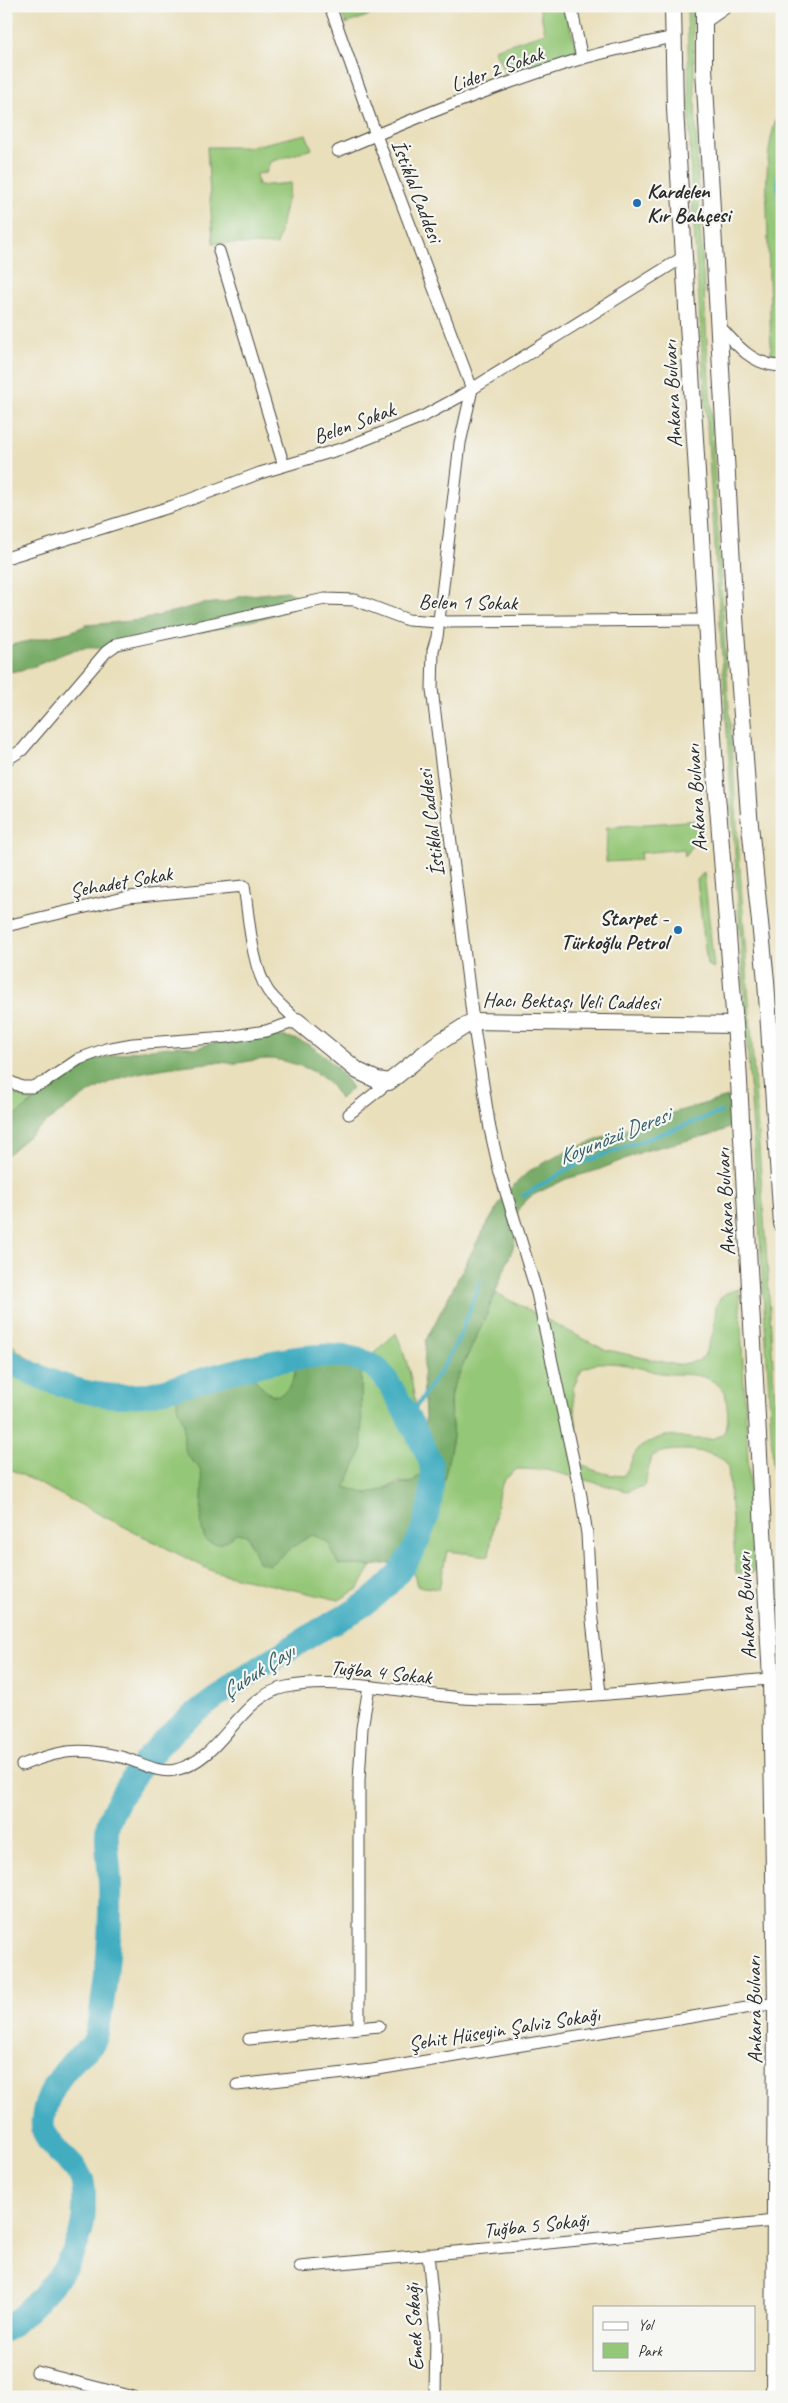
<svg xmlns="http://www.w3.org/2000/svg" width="788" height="2403" viewBox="0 0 788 2403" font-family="Caveat,sans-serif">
<rect width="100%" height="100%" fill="#f6f6f2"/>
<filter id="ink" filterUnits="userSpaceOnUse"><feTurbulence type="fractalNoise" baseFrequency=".02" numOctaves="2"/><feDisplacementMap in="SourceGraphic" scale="10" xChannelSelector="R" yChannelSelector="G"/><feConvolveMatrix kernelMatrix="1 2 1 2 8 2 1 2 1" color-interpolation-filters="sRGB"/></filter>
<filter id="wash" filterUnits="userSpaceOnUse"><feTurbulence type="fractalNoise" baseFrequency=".0096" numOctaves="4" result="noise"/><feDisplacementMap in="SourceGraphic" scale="20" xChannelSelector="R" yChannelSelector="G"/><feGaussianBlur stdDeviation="1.12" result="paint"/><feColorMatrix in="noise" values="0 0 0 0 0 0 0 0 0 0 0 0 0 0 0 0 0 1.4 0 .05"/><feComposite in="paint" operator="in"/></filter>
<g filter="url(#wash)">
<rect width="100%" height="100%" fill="#e9dfbb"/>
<path fill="#95c778" stroke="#607952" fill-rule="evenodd" d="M 339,6 L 387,6 L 388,8 L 346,24 Z
M 539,6 L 563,6 L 577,49 L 507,77 L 494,49 L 545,33 Z
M 687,6 L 692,6 L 698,190 L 725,650 L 768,1278 L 782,1526 L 782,1624 L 761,1253 L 691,180 Z
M 782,105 L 782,356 L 773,356 L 771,352 C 770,315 769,278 768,241 C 767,196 762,147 782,105 Z
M 306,134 L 312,149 L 270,162 L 266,173 L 256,174 L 258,186 L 291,183 L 277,245 L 213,243 L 207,147 L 250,147 Z
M 701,820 L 701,832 L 685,857 L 684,849 L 640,853 L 641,860 L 606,862 L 607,827 Z
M 704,872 L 714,968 L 707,965 L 697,880 Z
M 6,1091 L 34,1101 L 6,1156 Z
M 739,1289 L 754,1572 L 736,1573 L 728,1467 L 724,1460 C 706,1449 671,1446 652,1456 L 644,1486 L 627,1491 L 547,1470 L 517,1469 L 504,1480 L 499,1491 L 489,1556 L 447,1551 L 439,1589 L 417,1586 L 410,1560 L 427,1537 L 453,1437 L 450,1405 L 451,1391 L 496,1293 L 603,1349 L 677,1365 L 698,1361 L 704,1356 L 713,1333 L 716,1307 L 720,1298 L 726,1293 ZM 598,1363 C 621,1362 635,1367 656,1372 C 683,1378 704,1367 725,1392 C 731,1429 730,1444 688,1438 C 680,1437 673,1435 665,1436 C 659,1437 650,1442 644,1445 C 631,1451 632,1467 623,1476 C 607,1475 589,1470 576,1461 L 575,1443 L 577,1431 L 573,1395 L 573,1388 L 582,1369 Z
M 396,1333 C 418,1384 416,1420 422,1473 L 411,1483 L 398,1482 L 380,1491 L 366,1493 L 313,1535 L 328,1542 L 338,1564 L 372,1566 L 358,1589 L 339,1600 L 214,1572 L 6,1467 L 6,1339 L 20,1352 L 58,1377 L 142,1389 L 306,1350 L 339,1348 L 374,1353 Z"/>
<path fill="#78ac68" stroke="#526c4a" d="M 287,591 L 297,596 L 295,608 L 263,618 L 114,652 C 70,636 47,671 6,672 L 6,646 L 70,632 L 87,625 L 142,620 L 202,604 L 225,602 L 242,596 Z
M 277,1036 C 310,1037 335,1062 352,1088 L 340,1099 C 325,1073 308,1067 279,1060 C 266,1057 251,1061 238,1063 C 230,1064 223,1062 215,1062 C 184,1066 144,1069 115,1080 C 83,1092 31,1133 6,1156 L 6,1123 L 73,1070 L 94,1060 L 134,1051 L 178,1046 L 197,1048 L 208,1044 Z
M 728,1097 L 729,1128 L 717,1133 L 644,1151 L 598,1170 L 566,1179 L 531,1196 L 519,1208 L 516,1217 L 517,1229 L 514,1245 L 487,1314 L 451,1391 L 450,1405 L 453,1437 L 437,1515 L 427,1537 L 410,1560 L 372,1566 L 338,1564 L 328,1542 L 313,1535 C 296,1543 284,1555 269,1565 L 258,1562 L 247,1535 L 236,1533 C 226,1543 219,1547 206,1541 C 195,1518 207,1494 200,1470 C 198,1464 191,1462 188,1456 C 182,1446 184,1438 184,1427 C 184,1419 178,1413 177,1405 C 176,1390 195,1384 206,1379 C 216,1376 226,1365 237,1365 C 253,1366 268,1413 288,1388 C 296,1378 297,1365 296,1352 L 306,1350 L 313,1354 L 322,1366 L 352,1361 L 361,1370 L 362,1450 L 345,1487 C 352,1489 361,1493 368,1493 C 386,1492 392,1482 411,1483 L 422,1473 L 426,1438 L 423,1376 L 426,1340 L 479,1238 L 506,1193 L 529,1171 L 565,1152 L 658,1117 Z"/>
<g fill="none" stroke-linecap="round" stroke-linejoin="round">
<path stroke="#42adc1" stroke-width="4" d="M 782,152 L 778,179 L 782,254
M 523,1196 L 573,1166 L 721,1112
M 408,1419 L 447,1361 L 460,1335 L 480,1283"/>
<path stroke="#42adc1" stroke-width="24" d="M 6,1359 C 36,1378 82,1395 117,1396 C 127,1396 139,1396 149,1394 C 200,1384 345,1326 383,1375 C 392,1387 429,1453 431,1465 C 437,1511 414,1562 380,1592 C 361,1610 335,1621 313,1634 C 249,1674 166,1722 126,1788 C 119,1800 108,1817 107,1831 C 106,1849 110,1868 110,1886 C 111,1928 108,1970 101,2011 C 99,2020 98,2034 94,2042 C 91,2048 82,2053 77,2058 C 61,2073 45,2097 43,2119 C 39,2145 70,2156 80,2176 C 85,2184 84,2198 84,2207 C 84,2259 43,2298 6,2330"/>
</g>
</g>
<g filter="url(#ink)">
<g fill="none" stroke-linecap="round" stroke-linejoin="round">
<defs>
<path id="street" d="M 330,6 L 376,135 L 472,389 L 460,443 L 437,637 L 433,650 L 432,689 L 473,1021 L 490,1129 L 500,1173 L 537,1293 L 581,1496 L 587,1534 L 591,1611 L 600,1693
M 571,6 L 582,59
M 338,151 C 417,117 498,84 580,59 C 611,50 642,44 673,37
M 219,251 L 284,466
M 717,323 C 735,344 753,366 782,366
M 6,558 L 173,506 L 260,473 L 344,448 L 424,416 L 459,397 L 685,256
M 6,760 L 22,750 L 106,652 L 117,644 L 325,599 L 355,600 L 408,620 L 438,622 L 706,620
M 6,926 L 128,897 L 244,886 C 249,916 251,965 268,991 C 274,1000 289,1012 297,1021 L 266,1031 L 227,1037 L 133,1044 L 106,1049 L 79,1059 L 45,1082 L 32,1087 L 22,1087 L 6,1080
M 349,1114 L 389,1082
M 22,1765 C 61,1750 79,1747 121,1757 C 138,1761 157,1774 175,1770 C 224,1759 237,1697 286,1687 C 346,1675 417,1697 479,1699 C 576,1701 674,1687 771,1679
M 359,2028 L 359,1781 L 362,1728 L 369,1687
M 249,2039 L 379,2026
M 237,2085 L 372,2070 L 776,2003
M 428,2254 L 436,2334 L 435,2397
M 300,2267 L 775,2221
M 37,2372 L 133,2397"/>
<path id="secondary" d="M 673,6 L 675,109 L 715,769 L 738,1063 L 771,1679 L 776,2003 L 774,2397
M 704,6 L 704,68 L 735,617 L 749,815 L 766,981 L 782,1224
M 704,20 L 724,6
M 297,1021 L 358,1071 L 377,1080 L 389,1082 L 435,1045 L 473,1021 L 735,1025"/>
</defs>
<use href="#street" stroke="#484641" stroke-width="13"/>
<use href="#secondary" stroke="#484641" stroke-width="18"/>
<use href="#street" stroke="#fff" stroke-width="11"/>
<use href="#secondary" stroke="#fff" stroke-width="16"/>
</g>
</g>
<g fill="#1f6fb2" stroke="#f6f6f2" stroke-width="2">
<circle cx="637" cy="203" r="5"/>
<circle cx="678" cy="930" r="5"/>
</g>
<g text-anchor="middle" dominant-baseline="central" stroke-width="4.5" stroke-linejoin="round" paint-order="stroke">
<g font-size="21" fill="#2b2b2b" stroke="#f6f6f2">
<text transform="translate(497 69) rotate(-20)">Lider 2 Sokak</text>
<text transform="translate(417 191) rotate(69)">İstiklal Caddesi</text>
<text transform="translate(672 394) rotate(-93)">Ankara Bulvarı</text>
<text transform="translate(354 423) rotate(-20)">Belen Sokak</text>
<text transform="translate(468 602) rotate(1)">Belen 1 Sokak</text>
<text transform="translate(696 798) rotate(-94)">Ankara Bulvarı</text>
<text transform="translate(431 823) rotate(-97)">İstiklal Caddesi</text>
<text transform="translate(121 882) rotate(-10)">Şehadet Sokak</text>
<text transform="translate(571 1001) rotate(1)">Hacı Bektaşı Veli Caddesi</text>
<text transform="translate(725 1202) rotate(-93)">Ankara Bulvarı</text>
<text transform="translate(746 1606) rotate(-93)">Ankara Bulvarı</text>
<text transform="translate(381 1672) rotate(6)">Tuğba 4 Sokak</text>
<text transform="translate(754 2010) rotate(-91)">Ankara Bulvarı</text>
<text transform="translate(504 2029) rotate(-9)">Şehit Hüseyin Şalviz Sokağı</text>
<text transform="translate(536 2225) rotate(-6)">Tuğba 5 Sokağı</text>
<text transform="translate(414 2327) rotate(-93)">Emek Sokağı</text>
</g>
<g font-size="21" font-weight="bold" fill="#2b2b2b" stroke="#f6f6f2" text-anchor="start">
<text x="647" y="191">Kardelen<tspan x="647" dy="24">Kır Bahçesi</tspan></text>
<text x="668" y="918" text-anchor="end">Starpet -<tspan x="668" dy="24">Türkoğlu Petrol</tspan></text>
</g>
<g font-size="22" font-style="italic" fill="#345f67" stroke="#f6f6f2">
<text transform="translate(614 1136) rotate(-22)">Koyunözü Deresi</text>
<text transform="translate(258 1671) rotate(-33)">Çubuk Çayı</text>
</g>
</g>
<rect width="788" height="2403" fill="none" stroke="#f6f6f2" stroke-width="25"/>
<rect x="593" y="2306" width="162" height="65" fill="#f6f6f2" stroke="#a5a5a2"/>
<rect x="603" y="2322" width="25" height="8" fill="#ffffff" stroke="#a5a5a2"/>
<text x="638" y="2330" font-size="15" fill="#2b2b2b">Yol</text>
<rect x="603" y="2343" width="25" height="15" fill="#95c778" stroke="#a5a5a2"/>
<text x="638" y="2356" font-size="15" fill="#2b2b2b">Park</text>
</svg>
